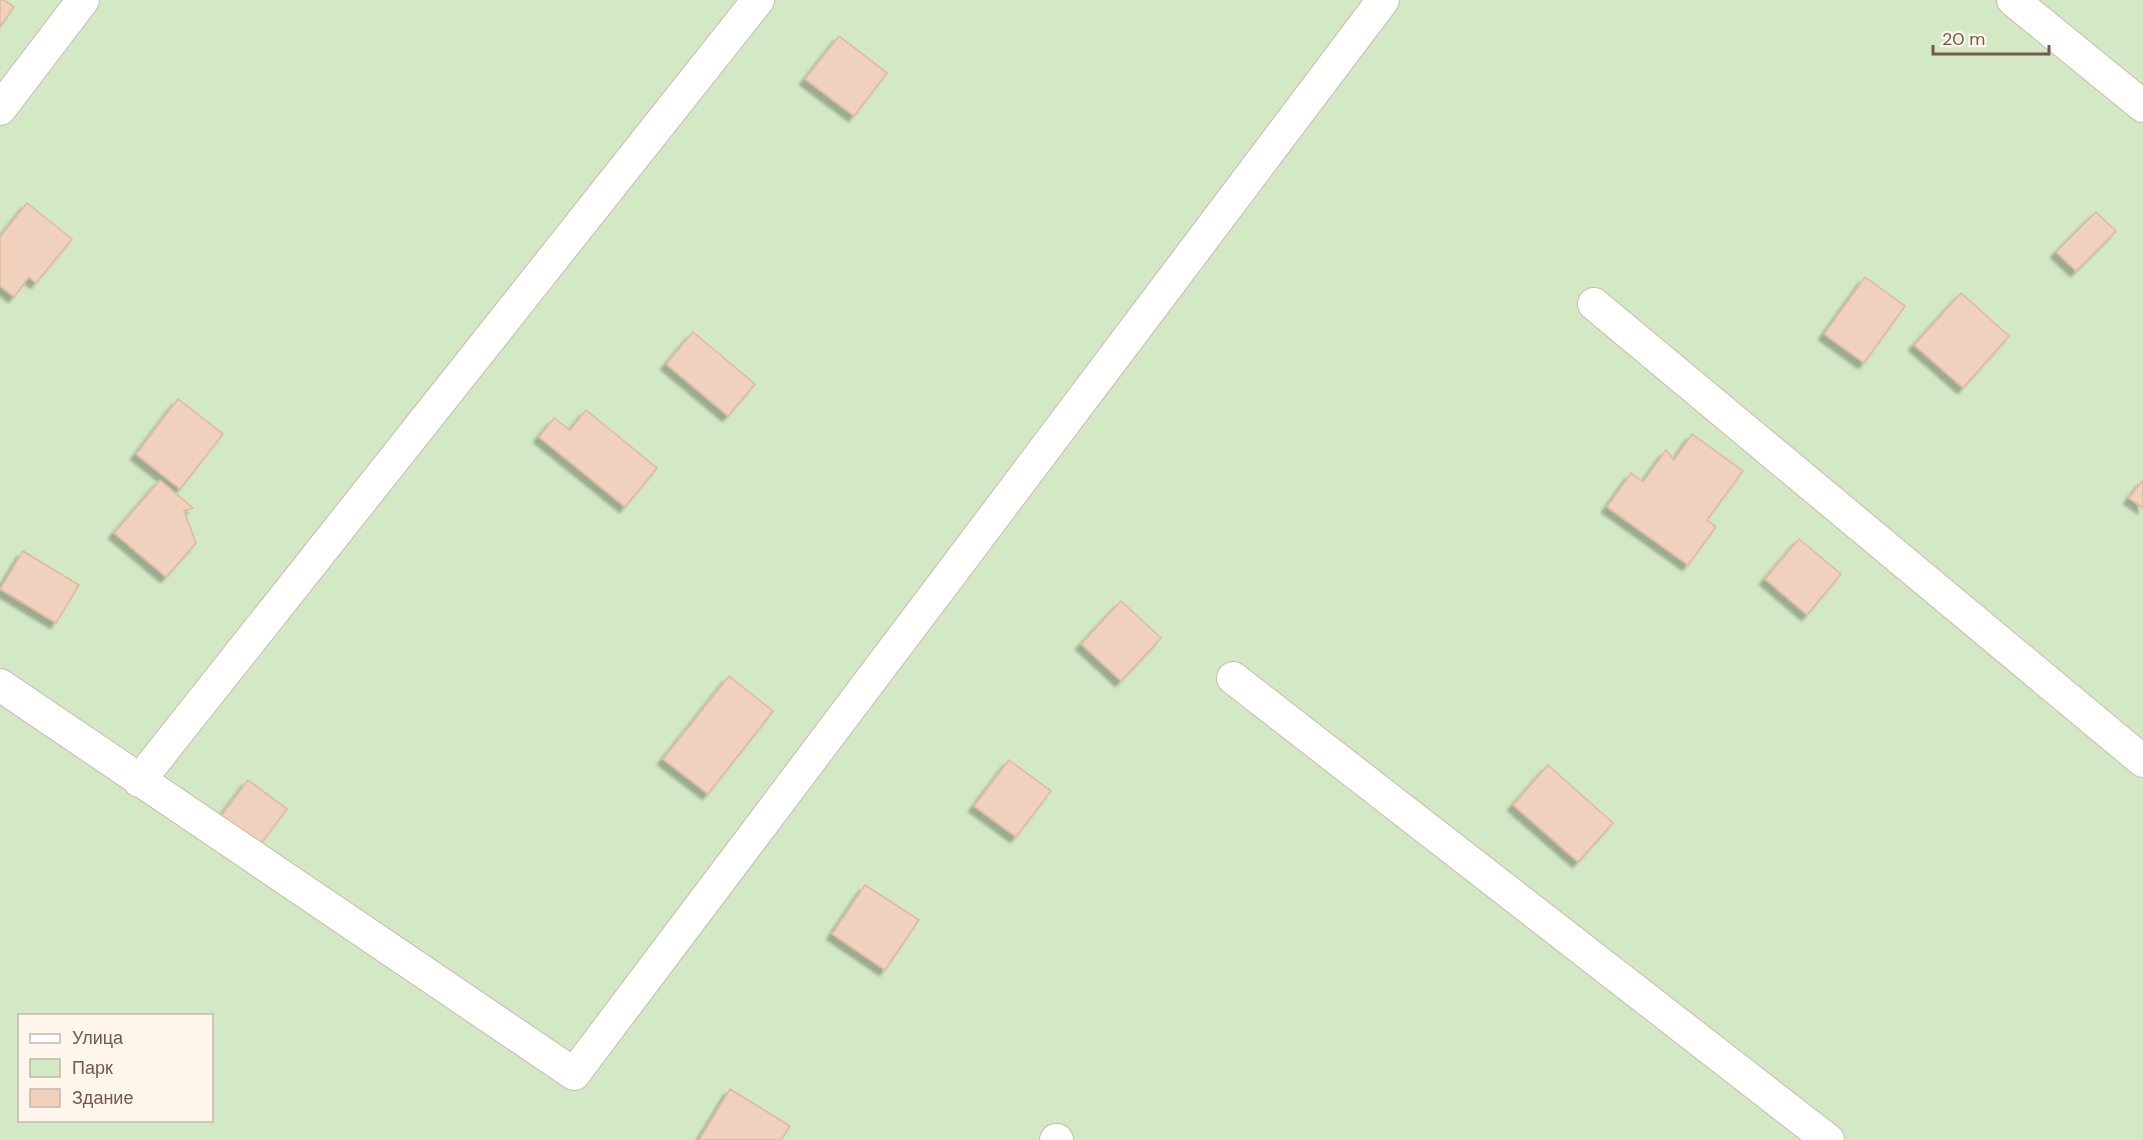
<svg xmlns="http://www.w3.org/2000/svg" width="2143" height="1140" viewBox="0 0 2143 1140" font-family="'DM Sans',sans-serif">
<defs>
<filter id="shadow"><feDropShadow dx="-5.5" dy="5.5" stdDeviation="1.5" flood-color="#0004"/></filter>
</defs>
<rect width="100%" height="100%" fill="#fbf2e5"/>
<path fill="#d3e8c4" fill-rule="evenodd" d="M 0,0 L 2143,0 L 2143,1140 L 0,1140 ZM 20,1016 L 212,1016 L 212,1120 L 20,1120 Z"/>
<path fill="#efd1be" stroke="#e1b79f" stroke-width="1.5" filter="url(#shadow)" d="M 0,0 L 4,0 L 14,7 L 0,27 Z
M 839,36 L 887,73 L 854,116 L 805,79 Z
M 27,203 L 72,239 L 36,283 L 29,277 L 14,297 L 0,286 L 0,237 Z
M 2096,212 L 2116,231 L 2076,271 L 2056,252 Z
M 1865,277 L 1905,306 L 1864,363 L 1824,334 Z
M 1961,293 L 2009,336 L 1963,388 L 1914,345 Z
M 693,332 L 755,384 L 728,416 L 666,364 Z
M 178,399 L 223,434 L 180,489 L 136,454 Z
M 586,410 L 657,468 L 625,507 L 539,437 L 554,418 L 570,430 Z
M 1692,434 L 1743,471 L 1707,520 L 1716,527 L 1688,565 L 1607,507 L 1631,473 L 1643,482 L 1666,450 L 1674,460 Z
M 160,480 L 193,508 L 184,511 L 196,543 L 166,577 L 114,533 Z
M 2143,480 L 2143,508 L 2129,498 Z
M 1799,539 L 1841,574 L 1807,615 L 1765,579 Z
M 23,551 L 79,585 L 56,623 L 0,589 Z
M 1121,601 L 1161,638 L 1121,681 L 1081,644 Z
M 729,676 L 773,711 L 708,794 L 663,759 Z
M 1009,760 L 1051,791 L 1016,837 L 974,806 Z
M 1548,765 L 1613,823 L 1578,862 L 1513,805 Z
M 248,780 L 287,809 L 260,845 L 221,816 Z
M 865,885 L 919,920 L 885,970 L 832,934 Z
M 730,1089 L 790,1126 L 781,1140 L 699,1140 Z"/>
<g fill="none" stroke-linecap="round" stroke-linejoin="round">
<defs>
<path id="minor" d="M 2013,0 L 2143,106
M 0,109 L 83,0
M 1594,304 L 2143,761
M 1233,678 L 1828,1140
M 0,685 L 574,1074 L 1383,0
M 139,781 L 758,0
M 1056,1140 L 1057,1140"/>
</defs>
<use href="#minor" stroke="#ccbaac" stroke-width="34"/>
<use href="#minor" stroke="#fff" stroke-width="32"/>
</g>
<rect x="18" y="1014" width="195" height="108" fill="#fef6eb" stroke="#c6b7ab" stroke-width="1.5"/>
<rect x="30" y="1034" width="30" height="9" fill="#ffffff" stroke="#c6b7ab" stroke-width="1.5"/>
<text x="72" y="1044" font-size="18" fill="#73594b">Улица</text>
<rect x="30" y="1059" width="30" height="18" fill="#d3e8c4" stroke="#c6b7ab" stroke-width="1.5"/>
<text x="72" y="1074" font-size="18" fill="#73594b">Парк</text>
<rect x="30" y="1089" width="30" height="18" fill="#efd1be" stroke="#c6b7ab" stroke-width="1.5"/>
<text x="72" y="1104" font-size="18" fill="#73594b">Здание</text>
<path d="M1933 45v9h116v-9" fill="none" stroke="#73594b" stroke-width="3"/>
<text x="1942" y="45" font-size="18" fill="#73594b" stroke="#fef6eb" stroke-width="4.5" paint-order="stroke">20 m</text>
</svg>
